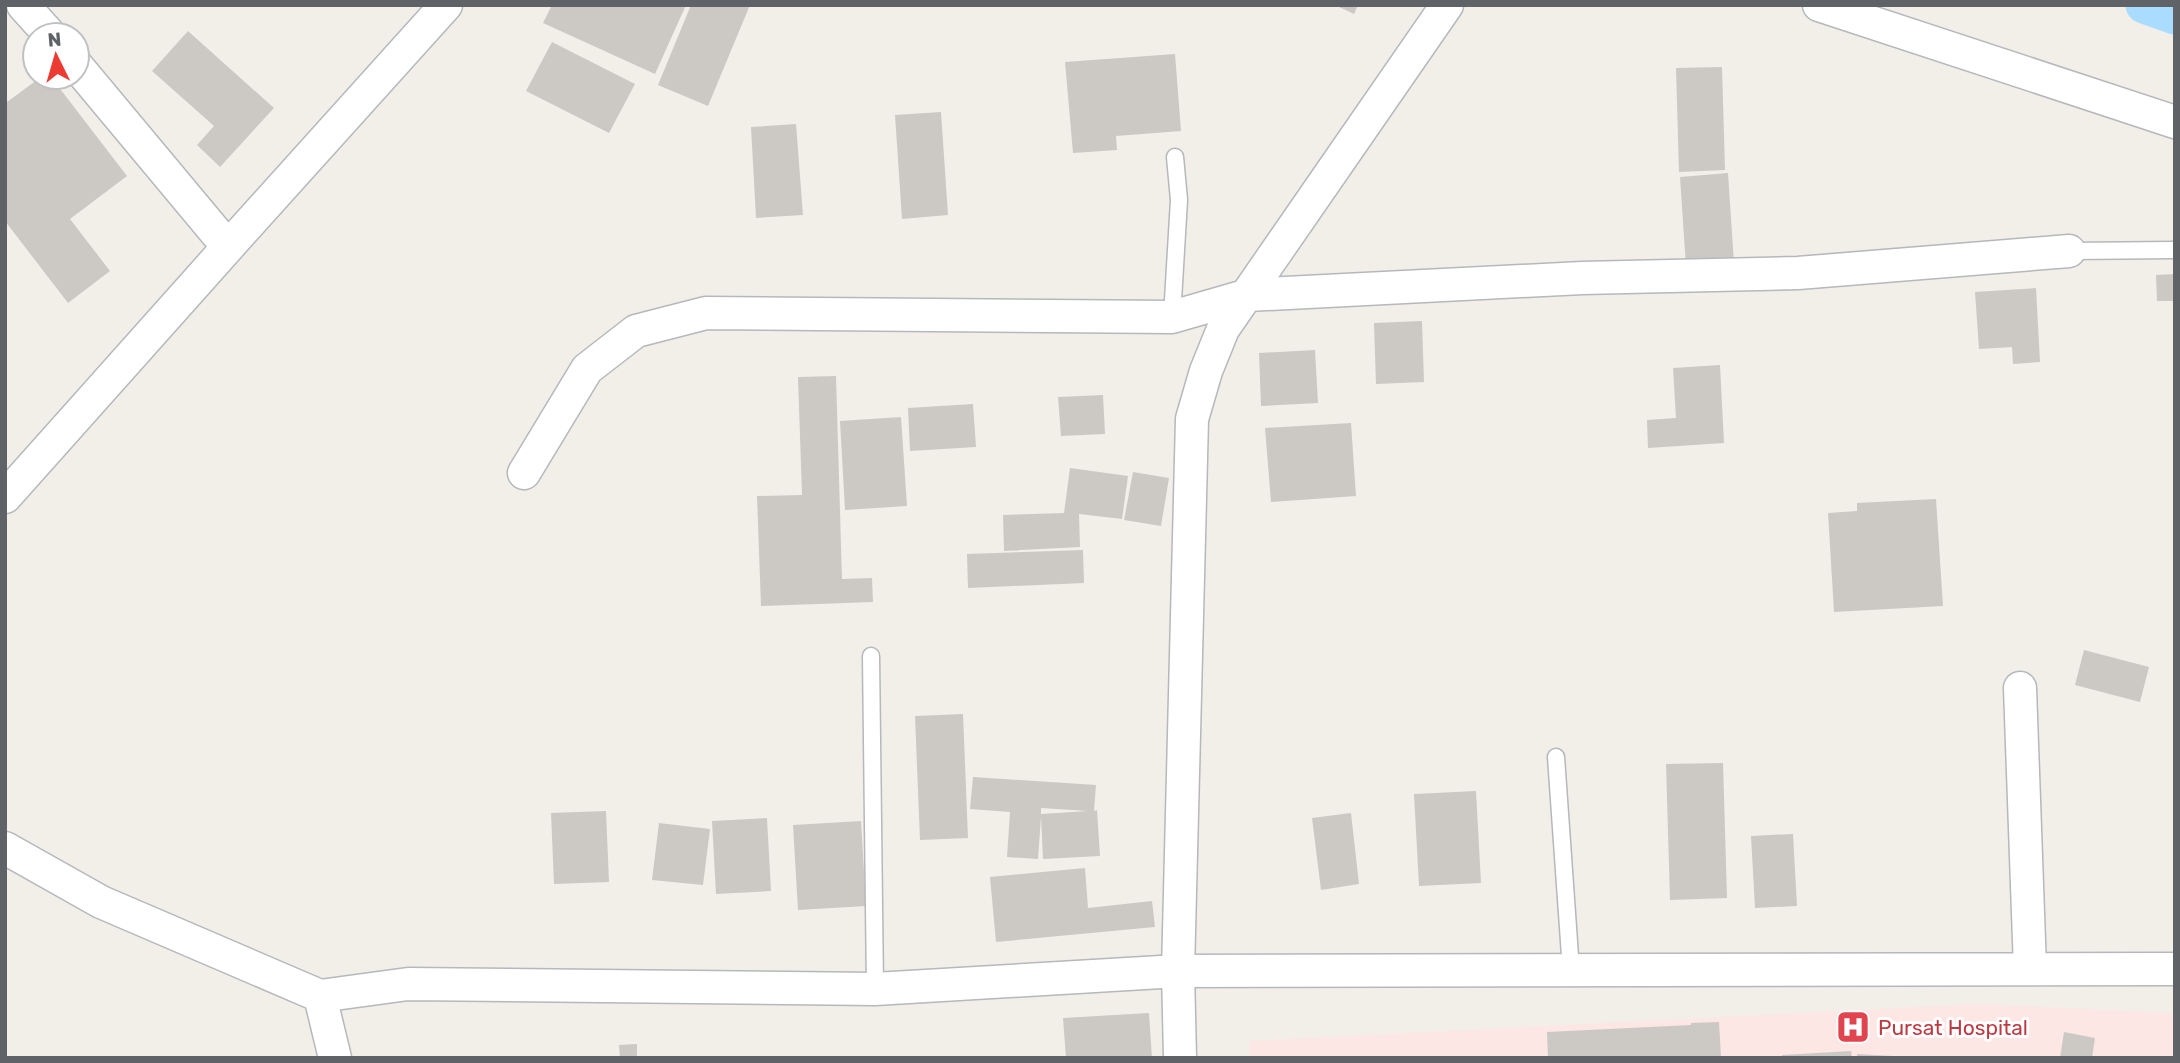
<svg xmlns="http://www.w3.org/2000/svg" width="2180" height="1063" viewBox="0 0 2180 1063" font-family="Rubik,sans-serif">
<rect width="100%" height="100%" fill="#f1efe8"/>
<path fill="#fce7e5" d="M 1977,1004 L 2175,1013 L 2175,1058 L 1249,1058 L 1249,1041 Z"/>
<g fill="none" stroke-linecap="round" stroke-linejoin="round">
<path stroke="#a9dcff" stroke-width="37" d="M 2144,5 L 2175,16"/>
</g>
<path fill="#ccc9c5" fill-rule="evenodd" d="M 552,5 L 686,5 L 655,74 L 543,23 Z
M 691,5 L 750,5 L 708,106 L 658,85 Z
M 1335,5 L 1358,5 L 1354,14 Z
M 188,31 L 274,108 L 220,167 L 197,145 L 214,126 L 152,71 Z
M 552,42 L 635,84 L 609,133 L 526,91 Z
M 1175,54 L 1181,131 L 1116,136 L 1117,150 L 1073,153 L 1065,62 Z
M 1722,67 L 1725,170 L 1679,172 L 1676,68 Z
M 41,77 L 51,77 L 127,176 L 70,219 L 110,271 L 68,303 L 5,221 L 5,100 L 7,102 Z
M 941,112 L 948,215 L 902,219 L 895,115 Z
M 796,124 L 803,215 L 756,218 L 751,127 Z
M 1728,173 L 1734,263 L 1686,267 L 1680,177 Z
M 2175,274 L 2175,301 L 2157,301 L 2156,275 Z
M 2036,288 L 2040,362 L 2013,364 L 2012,347 L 1979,349 L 1975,292 Z
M 1422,321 L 1424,382 L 1376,384 L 1374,323 Z
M 1315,350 L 1318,403 L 1261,406 L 1259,353 Z
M 1720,365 L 1724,443 L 1648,448 L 1647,420 L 1676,418 L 1673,368 Z
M 836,376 L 842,579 L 872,578 L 873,602 L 761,606 L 757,496 L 802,495 L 798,377 Z
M 1103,395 L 1105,434 L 1061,436 L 1058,397 Z
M 973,404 L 976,447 L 910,451 L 908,408 Z
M 901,417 L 907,506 L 845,510 L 840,421 Z
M 1351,423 L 1356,496 L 1271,502 L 1265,428 Z
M 1070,468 L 1128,476 L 1122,519 L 1079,514 L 1080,547 L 1004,551 L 1003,515 L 1064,513 Z
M 1133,472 L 1169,478 L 1161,526 L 1124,520 Z
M 1936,499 L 1943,606 L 1834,612 L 1828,513 L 1857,511 L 1857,503 Z
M 1083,550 L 1084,583 L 968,588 L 967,554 Z
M 2084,650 L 2149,667 L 2140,702 L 2075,685 Z
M 963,714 L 968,838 L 920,840 L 915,716 Z
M 1723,763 L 1727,898 L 1670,900 L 1666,764 Z
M 973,777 L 1096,785 L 1094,811 L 1097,810 L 1100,856 L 1043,859 L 1041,817 L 1038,859 L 1007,857 L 1010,812 L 970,809 ZM 1041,808 L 1088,811 L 1041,814 Z
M 1476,791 L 1481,883 L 1419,886 L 1414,794 Z
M 606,811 L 609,882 L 554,884 L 551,813 Z
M 1351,813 L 1359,884 L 1321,890 L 1312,818 Z
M 767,818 L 771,891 L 716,894 L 712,821 Z
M 861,821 L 866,906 L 798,910 L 793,825 Z
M 659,823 L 710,829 L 703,885 L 652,880 Z
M 1793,834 L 1797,906 L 1755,908 L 1751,836 Z
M 1085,868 L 1088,908 L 1152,901 L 1155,927 L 996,942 L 990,877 Z
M 1149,1013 L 1152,1058 L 1066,1058 L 1063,1018 Z
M 1719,1022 L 1721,1057 L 1548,1058 L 1547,1032 L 1691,1025 L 1691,1023 Z
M 2064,1032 L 2095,1038 L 2092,1058 L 2060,1058 Z
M 637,1044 L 637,1058 L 620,1058 L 619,1045 Z
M 1851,1051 L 1852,1058 L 1782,1058 L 1782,1055 Z
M 1857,1054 L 1893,1056 L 1893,1058 L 1857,1058 Z"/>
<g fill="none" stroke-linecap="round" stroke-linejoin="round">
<defs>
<path id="service" d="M 2069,251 L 2175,250
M 1172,317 L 1179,200 L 1175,157
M 871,656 L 875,989
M 1556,757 L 1571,970"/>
<path id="minor" d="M 23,5 L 50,35
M 1819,5 L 2175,122
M 77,66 L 228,247
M 524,473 L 587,369 L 636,331 L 706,313 L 1172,317 L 1248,295 L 1582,278 L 1798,273 L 2069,251
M 5,497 L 228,247 L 446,5
M 2020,688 L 2030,969
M 5,848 L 101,902 L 320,996 L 408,984 L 875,989 L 1178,971 L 2175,969
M 320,996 L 335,1058
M 1180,1058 L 1178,971 L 1192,419 L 1206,371 L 1223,329 L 1447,5"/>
</defs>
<use href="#service" stroke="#b5b8bc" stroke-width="19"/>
<use href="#minor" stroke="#b5b8bc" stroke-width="35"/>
<use href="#service" stroke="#fff" stroke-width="16"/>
<use href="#minor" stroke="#fff" stroke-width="32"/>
</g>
<defs>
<symbol id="hospital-square" viewBox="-11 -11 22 22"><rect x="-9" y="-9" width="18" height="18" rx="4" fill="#e0444e" stroke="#fff"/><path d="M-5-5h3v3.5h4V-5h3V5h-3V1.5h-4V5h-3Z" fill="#fff"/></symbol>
</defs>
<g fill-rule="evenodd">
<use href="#hospital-square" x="1834" y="1008" width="38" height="38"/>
</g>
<g text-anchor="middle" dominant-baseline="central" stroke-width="6" stroke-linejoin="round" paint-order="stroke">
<g font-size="21" fill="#be3a42" stroke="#fff" text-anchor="start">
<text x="1878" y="1027">Pursat Hospital</text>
</g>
</g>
<rect width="2180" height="1063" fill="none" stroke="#5f6368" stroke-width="14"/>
<g transform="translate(56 56) rotate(355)"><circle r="33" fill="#ffffff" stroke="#bfc1c3" stroke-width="2"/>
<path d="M0-5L12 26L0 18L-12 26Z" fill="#ec3b32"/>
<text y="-10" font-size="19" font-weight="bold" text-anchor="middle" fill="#5f6368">N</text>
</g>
</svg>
